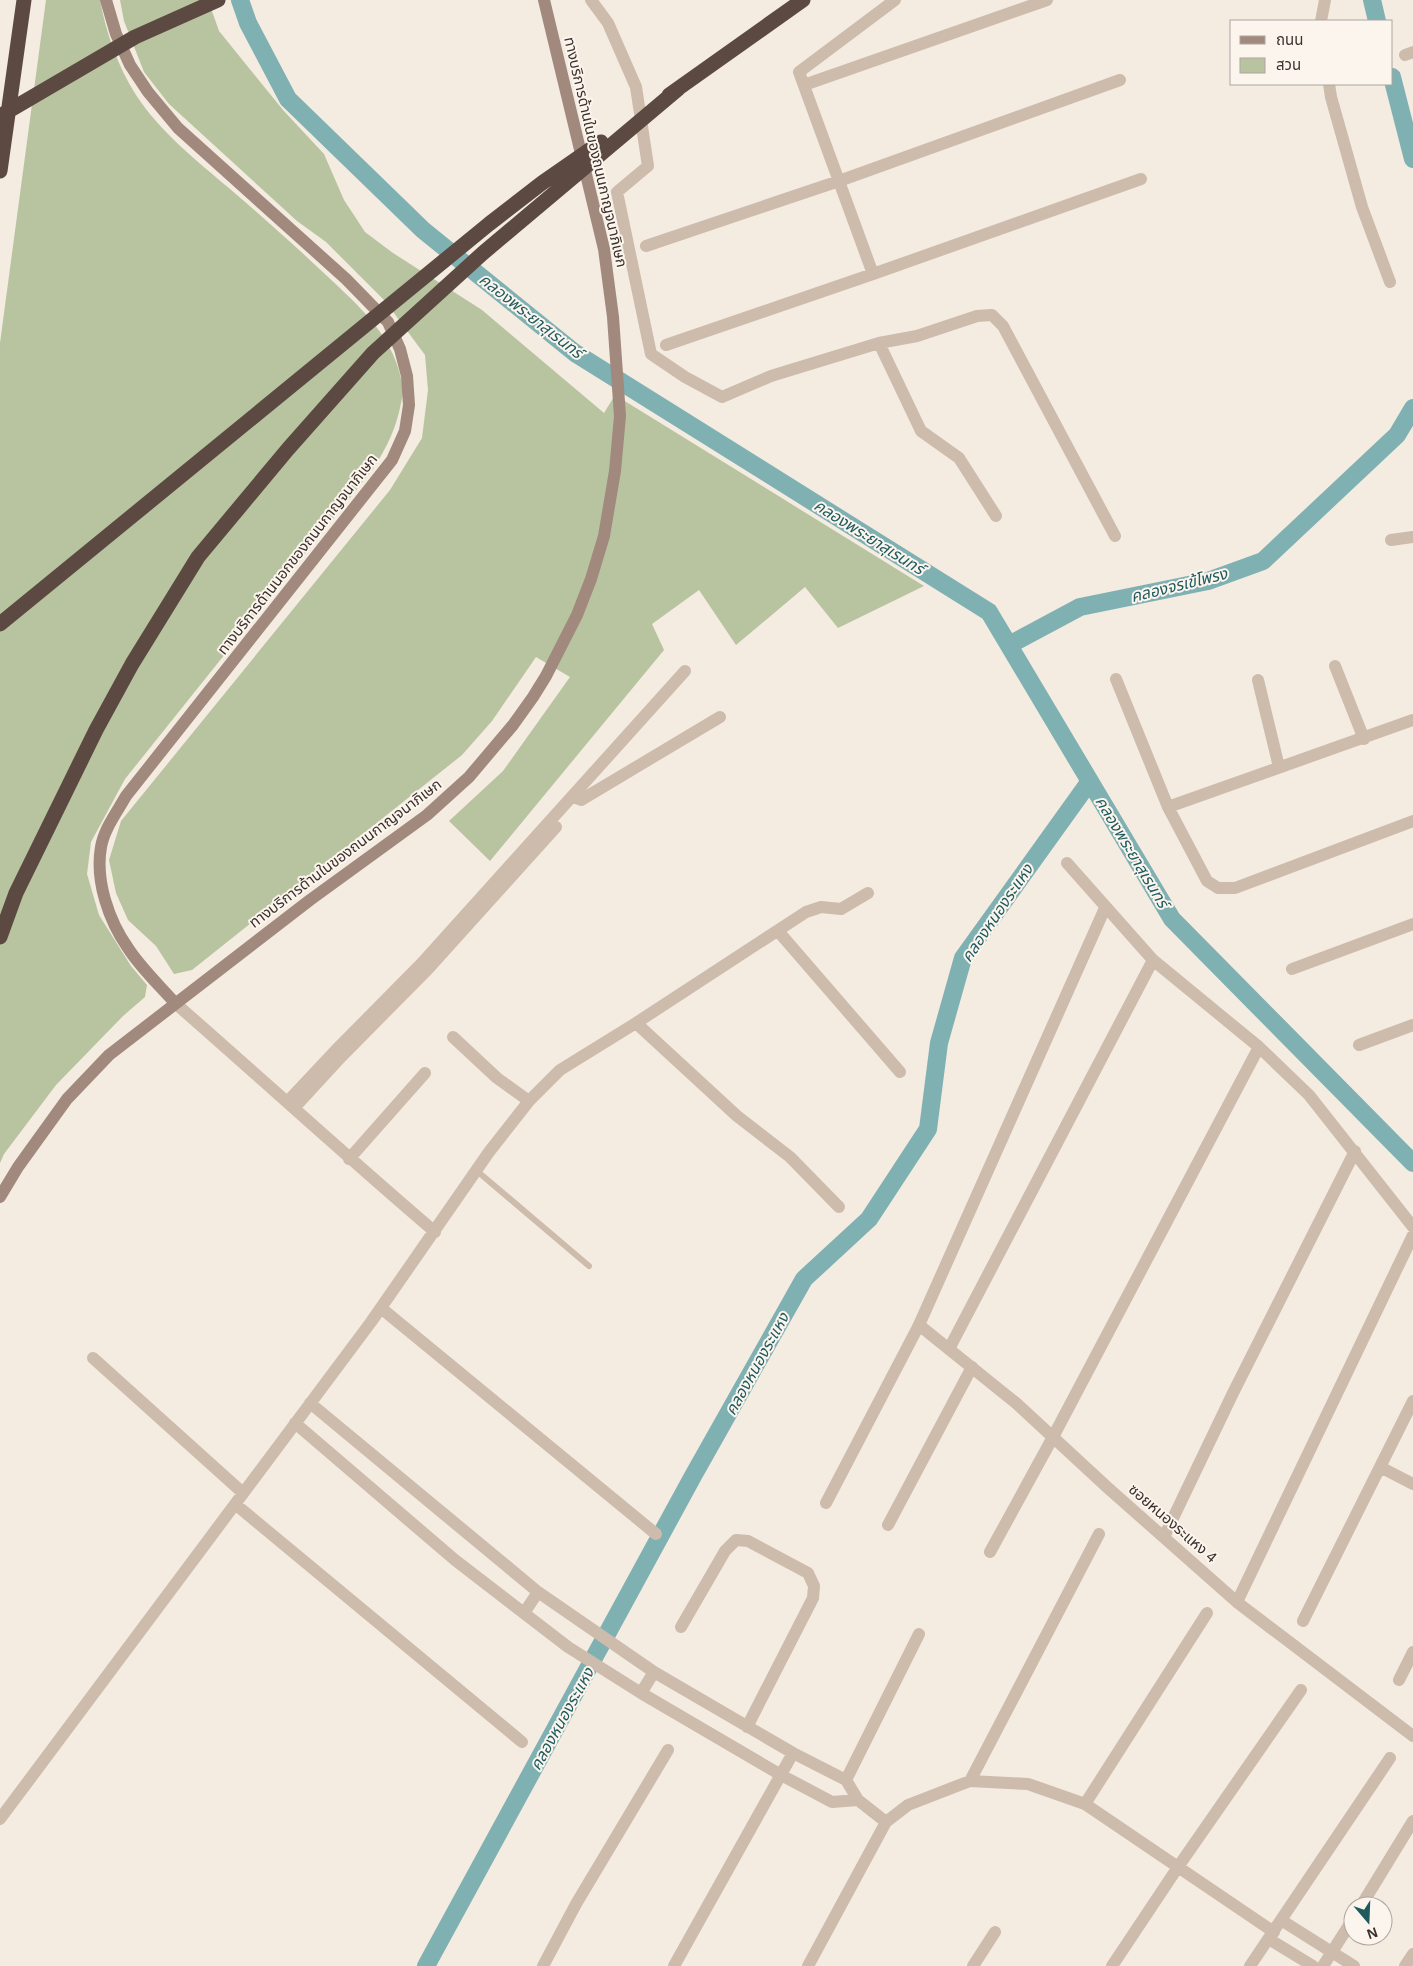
<svg xmlns="http://www.w3.org/2000/svg" width="1413" height="1966" viewBox="0 0 1413 1966" font-family="Arial,'Noto Sans Thai',sans-serif">
<rect width="100%" height="100%" fill="#f4ebe1"/>
<path fill="#b8c4a0" d="M 46,0 L 100,0 C 106,33 118,67 136,95 C 160,132 197,161 230,189 C 263,217 294,245 326,275 C 362,309 395,337 403,388 C 403,393 402,399 401,403 C 396,429 387,447 373,469 L 125,779 L 91,842 L 87,874 L 99,915 L 131,966 L 147,985 L 145,997 L 123,1016 L 56,1085 L 4,1154 L 0,1163 L 0,343 Z
M 120,0 L 208,0 L 219,31 L 283,110 L 324,154 L 344,200 L 365,232 L 393,253 L 482,310 L 604,413 L 615,395 L 924,586 L 838,628 L 805,587 L 736,645 L 699,590 L 652,624 L 664,650 L 490,861 L 449,821 L 503,771 L 570,677 L 536,657 L 492,721 L 462,755 L 192,970 L 174,974 L 156,946 L 128,920 L 116,893 L 109,860 L 121,821 L 390,490 L 422,438 L 428,390 L 425,355 L 385,301 L 326,242 L 297,221 L 169,104 L 144,72 L 124,21 Z"/>
<g fill="none" stroke-linecap="round" stroke-linejoin="round">
<path stroke="#7fb0b2" stroke-width="18" d="M 240,0 L 248,23 L 288,99 L 423,230 L 575,353 L 989,612 L 1172,919 L 1413,1163
M 1372,0 L 1377,21
M 1392,77 L 1413,159
M 1009,645 L 1080,607 L 1208,581 L 1263,561 L 1397,435 L 1413,408
M 426,1966 L 693,1476 L 804,1279 L 869,1219 L 928,1129 L 939,1043 L 963,958 L 1090,781"/>
<path stroke="#cdbbac" stroke-width="6" d="M 477,1171 L 589,1266"/>
<path stroke="#cdbbac" stroke-width="12" d="M 591,0 L 608,23 L 636,87 L 648,166 L 617,192 L 651,354 L 685,377 L 722,397 L 771,376 L 879,343 L 917,336 L 977,316 L 992,315 L 1003,326 L 1115,536
M 1321,21 L 1325,0
M 1405,55 L 1413,52
M 1329,84 L 1331,97 L 1362,207 L 1390,282
M 804,85 L 1047,0
M 646,246 L 839,181 L 1120,80
M 873,274 L 799,72 L 895,0
M 879,343 L 921,431 L 959,458 L 996,516
M 666,345 L 873,274 L 1141,179
M 1391,540 L 1413,537
M 1335,666 L 1364,739
M 1116,679 L 1168,807 L 1207,881 L 1218,888 L 1235,888 L 1413,821
M 1258,680 L 1279,767
M 573,797 L 581,800 L 720,717
M 1168,807 L 1413,720
M 1067,863 L 1153,960 L 1259,1047 L 1309,1095 L 1413,1227
M 778,931 L 900,1072
M 1292,969 L 1413,924
M 175,1003 C 262,1079 347,1157 435,1232
M 636,1023 L 737,1116 L 790,1157 L 839,1207
M 453,1037 L 497,1078 L 529,1101
M 1359,1045 L 1413,1025
M 288,1101 L 335,1051 L 422,963 L 685,671
M 295,1107 L 341,1057 L 428,969 L 556,827
M 349,1159 L 425,1073
M 381,1308 L 656,1534
M 949,1349 L 1153,960
M 93,1358 L 243,1493
M 310,1403 L 538,1592 L 654,1672 L 793,1753 L 846,1780 L 858,1800 L 886,1822 L 908,1805 L 970,1781 L 1028,1784 L 1085,1804 L 1274,1932
M 295,1423 L 455,1560 L 568,1647 L 641,1693 L 781,1775 L 832,1802 L 858,1800
M 1380,1467 L 1413,1484
M 826,1503 L 919,1325 L 1105,908
M 235,1504 L 522,1742
M 888,1525 L 972,1367
M 1164,1537 L 1233,1393 L 1355,1151
M 990,1552 L 1053,1437 L 1259,1047
M 1237,1602 L 1413,1235
M 524,1613 L 538,1592
M 1303,1621 L 1413,1401
M 681,1627 L 725,1551 L 736,1540 L 748,1541 L 808,1573 L 814,1586 L 813,1598 L 747,1727
M 1399,1680 L 1413,1652
M 641,1693 L 654,1672
M 846,1780 L 919,1634
M 970,1781 L 1099,1534
M 1085,1804 L 1207,1613
M 0,1819 L 371,1322 L 489,1152 L 529,1101 L 560,1070 L 636,1023 L 806,912 L 821,907 L 841,909 L 868,893
M 1281,1920 L 1354,1966
M 1269,1939 L 1313,1966
M 543,1966 L 576,1904 L 668,1750
M 674,1966 L 793,1753
M 808,1966 L 886,1822
M 973,1966 L 995,1932
M 1112,1966 L 1178,1867 L 1301,1690
M 1250,1966 L 1390,1758
M 1405,1966 L 1413,1954"/>
<path stroke="#cdbbac" stroke-width="12" d="M 919,1325 L 1016,1403 L 1108,1488 L 1238,1603 L 1413,1736
M 1361,1906 L 1413,1821
M 1323,1966 L 1353,1919"/>
<path stroke="#a18a7d" stroke-width="12" d="M 106,0 L 116,34 L 130,65 L 148,92 L 178,128 L 346,279 L 388,322 L 400,349 L 407,376 L 409,405 L 405,431 L 392,460 L 126,796 C 117,812 104,829 101,847 C 95,881 109,921 128,948 C 140,967 160,986 175,1003
M 0,1197 L 18,1167 L 67,1099 L 109,1055 L 310,900 L 427,815 L 469,777 L 513,725 L 533,697 L 546,676 L 577,615 L 591,579 L 604,536 L 615,471 L 620,416 L 613,317 L 604,249 L 544,0"/>
<path stroke="#5c4a42" stroke-width="15" d="M 669,95 L 803,0
M 0,116 L 135,37 L 218,0
M 0,171 L 24,0
M 0,624 L 489,224 L 542,183 L 601,142
M 0,937 L 16,893 L 96,730 L 132,664 L 198,557 L 288,449 L 373,353 L 483,253 L 678,89"/>
</g>
<g text-anchor="middle" dominant-baseline="central" stroke-width="4" stroke-linejoin="round" paint-order="stroke">
<g font-size="15" fill="#3b302b" stroke="#fbf5ee">
<text transform="translate(596 152) rotate(77)">ทางบริการด้านในของถนนกาญจนาภิเษก</text>
<text transform="translate(297 554) rotate(-52)">ทางบริการด้านนอกของถนนกาญจนาภิเษก</text>
<text transform="translate(345 853) rotate(-37)">ทางบริการด้านในของถนนกาญจนาภิเษก</text>
<text transform="translate(1173 1523) rotate(41)">ซอยหนองระแหง 4</text>
</g>
<g font-size="16" font-style="italic" fill="#1f5a5e" stroke="#fbf5ee">
<text transform="translate(531 316) rotate(38)">คลองพระยาสุเรนทร์</text>
<text transform="translate(869 537) rotate(32)">คลองพระยาสุเรนทร์</text>
<text transform="translate(1179 585) rotate(-14)">คลองจรเข้โพรง</text>
<text transform="translate(1132 852) rotate(59)">คลองพระยาสุเรนทร์</text>
<text transform="translate(997 913) rotate(-56)">คลองหนองระแหง</text>
<text transform="translate(757 1364) rotate(-61)">คลองหนองระแหง</text>
<text transform="translate(562 1719) rotate(-61)">คลองหนองระแหง</text>
</g>
</g>
<rect x="1230" y="20" width="162" height="65" fill="#fbf5ee" stroke="#aea6a0"/>
<rect x="1240" y="36" width="25" height="8" fill="#a18a7d" stroke="#aea6a0"/>
<text x="1276" y="45" font-size="15" fill="#3b302b">ถนน</text>
<rect x="1240" y="58" width="25" height="15" fill="#b8c4a0" stroke="#aea6a0"/>
<text x="1276" y="70" font-size="15" fill="#3b302b">สวน</text>
<g transform="translate(1368 1921) rotate(161)"><circle r="24" fill="#fbf5ee" stroke="#aea6a0"/>
<path d="M0-4L9 19L0 12L-9 19Z" fill="#1f5a5e"/>
<text y="-8" font-size="14" font-weight="bold" text-anchor="middle" fill="#3b302b">N</text>
</g>
</svg>
